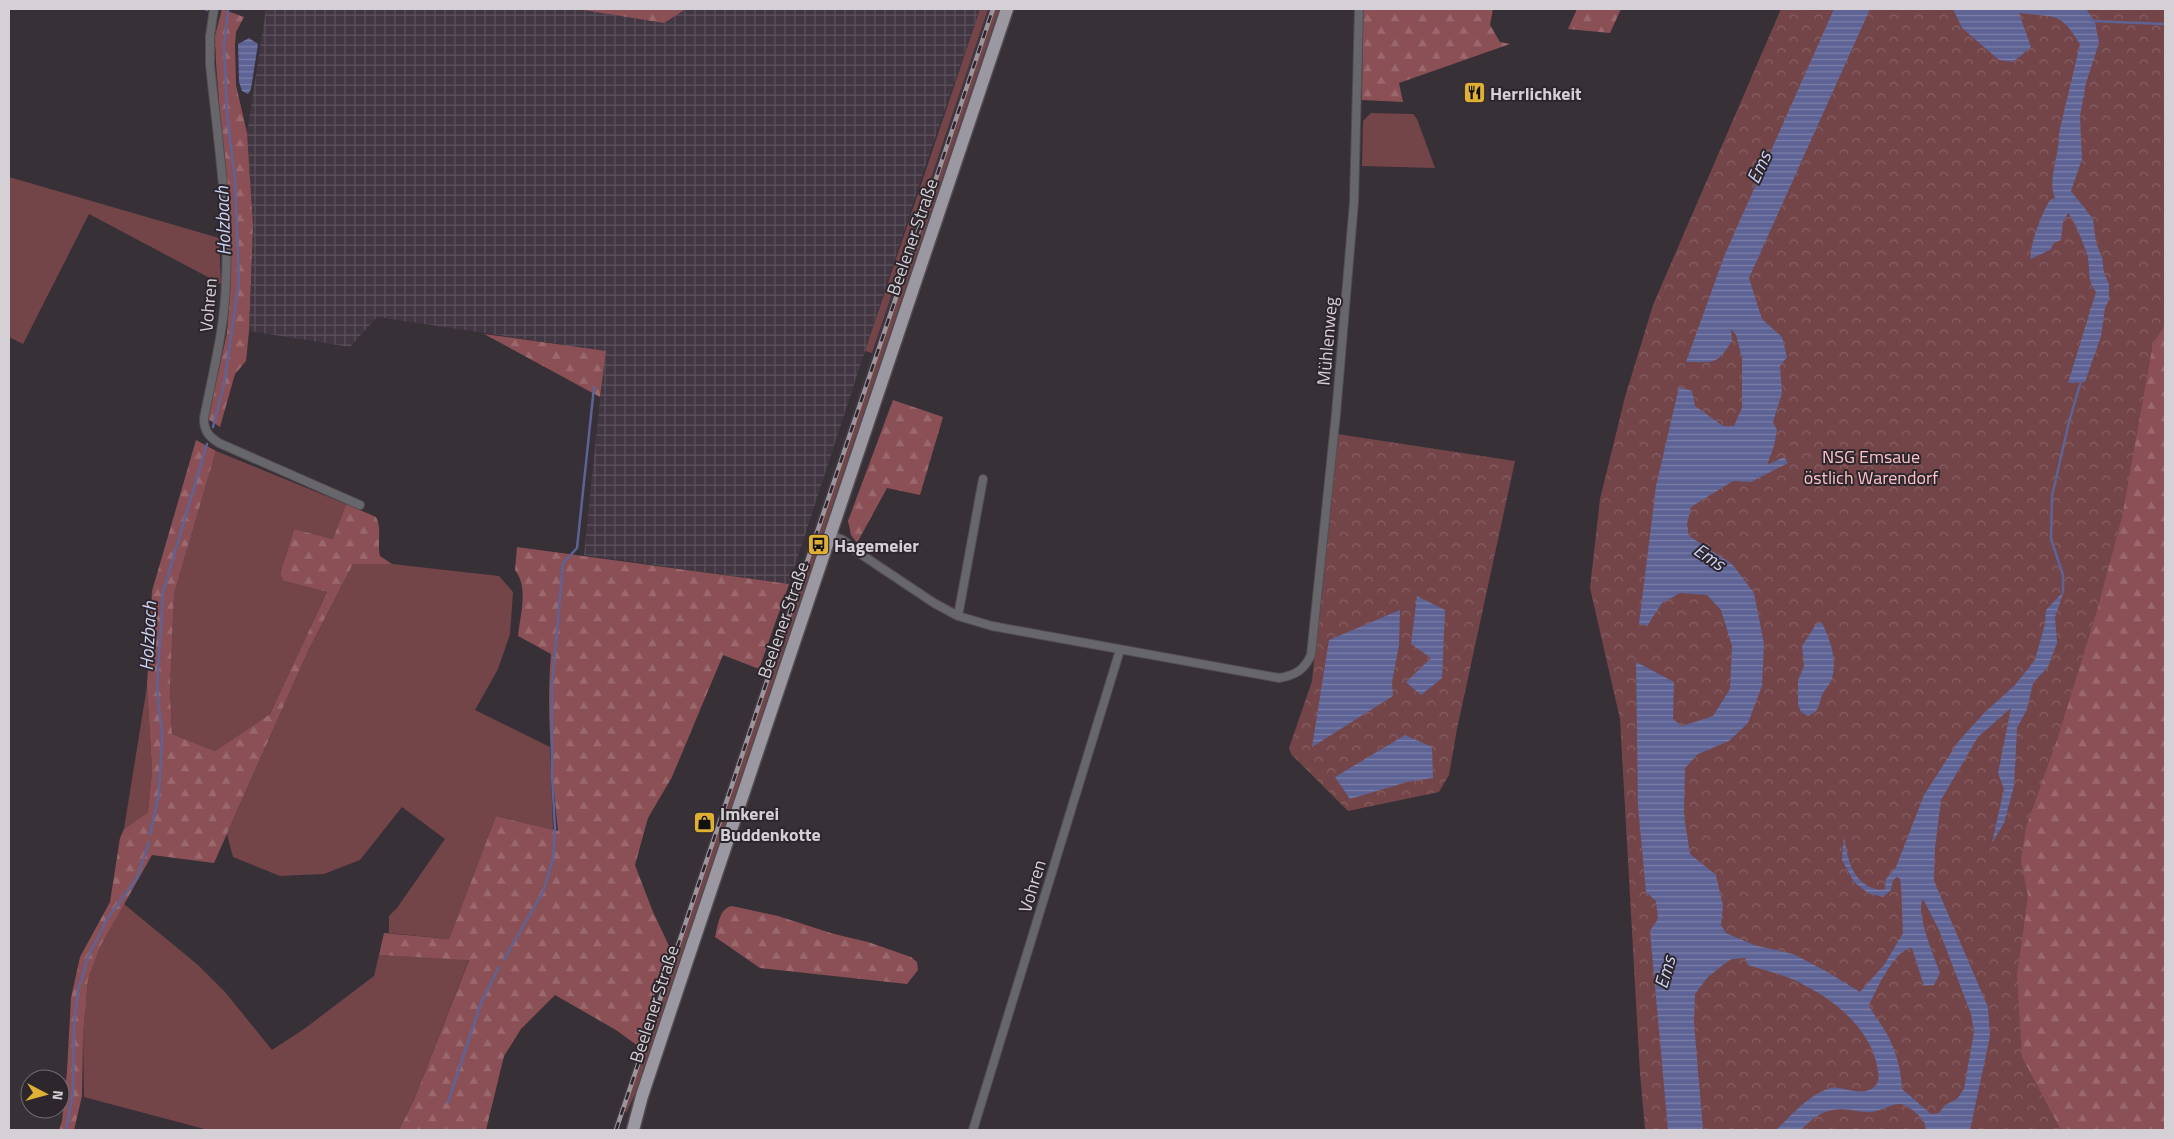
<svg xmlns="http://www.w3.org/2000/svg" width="2174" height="1139" viewBox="0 0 2174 1139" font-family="'Titillium Web',sans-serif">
<defs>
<pattern id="industrial-grid" width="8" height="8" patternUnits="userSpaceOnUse" patternTransform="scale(1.25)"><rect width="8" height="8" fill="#423642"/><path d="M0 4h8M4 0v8" fill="none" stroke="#5c525c"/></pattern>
<pattern id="forest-firs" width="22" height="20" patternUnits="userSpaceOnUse" patternTransform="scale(1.25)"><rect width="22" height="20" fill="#8b5055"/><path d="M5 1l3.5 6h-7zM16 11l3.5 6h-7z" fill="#9a686d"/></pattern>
<pattern id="park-crowns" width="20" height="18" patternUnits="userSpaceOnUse" patternTransform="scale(1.25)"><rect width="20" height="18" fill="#734549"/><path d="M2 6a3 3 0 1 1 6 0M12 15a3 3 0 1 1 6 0" fill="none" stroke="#865f62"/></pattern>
<pattern id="water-rules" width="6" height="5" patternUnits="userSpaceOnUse" patternTransform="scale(1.25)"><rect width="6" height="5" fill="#5e6396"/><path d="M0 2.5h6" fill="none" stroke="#7c7fa8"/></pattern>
</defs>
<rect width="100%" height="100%" fill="#373037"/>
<path fill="#423642" d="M 988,9 L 995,9 L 617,1130 L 612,1130 Z"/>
<path fill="url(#industrial-grid)" d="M 266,9 L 577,9 L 663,23 L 686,9 L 980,9 L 926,164 L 789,584 L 584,555 L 605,351 L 377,317 L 350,347 L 249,331 L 253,225 L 247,133 Z"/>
<path fill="#734549" d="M 980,9 L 988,9 L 872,353 L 865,351 Z
M 995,9 L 999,9 L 635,1094 L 626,1113 L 624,1110 Z
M 1371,113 L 1413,114 L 1417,119 L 1435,168 L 1362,166 L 1363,121 Z
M 9,177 L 219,238 L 221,284 L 89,214 L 23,344 L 9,337 Z
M 216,451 L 346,504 L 333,539 L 294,529 L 280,574 L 284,581 L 327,592 L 270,714 L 215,751 L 172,734 L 170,690 L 174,594 Z
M 353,564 L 392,564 L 499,576 L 513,592 L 510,634 L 498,669 L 475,710 L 550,747 L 553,830 L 496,816 L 449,939 L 389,933 L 389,916 L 397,908 L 445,839 L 402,807 L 360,860 L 324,874 L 280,876 L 233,857 L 227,834 L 308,651 Z
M 147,686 L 152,770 L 148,812 L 124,829 Z
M 124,904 L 198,965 L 225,992 L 272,1050 L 304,1029 L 374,976 L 379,955 L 469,959 L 414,1100 L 399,1130 L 208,1130 L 84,1097 L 83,1037 L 88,979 L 101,945 Z"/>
<path fill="url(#forest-firs)" d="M 222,9 L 244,17 L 236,32 L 235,44 L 236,85 L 247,133 L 253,225 L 249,331 L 246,361 L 235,374 L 220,427 L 208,419 L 227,333 L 231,281 L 230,238 L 216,63 L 215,36 Z
M 577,9 L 686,9 L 664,23 Z
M 1363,9 L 1493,9 L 1490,25 L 1500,42 L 1510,44 L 1399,83 L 1403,102 L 1362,100 Z
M 1577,9 L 1621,9 L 1610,33 L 1568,29 Z
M 2165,180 L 2165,1130 L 1970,1130 L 1830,801 Z
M 484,334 L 606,351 L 600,397 Z
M 893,400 L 943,417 L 920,495 L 887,488 L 857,543 L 851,535 L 848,521 Z
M 196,440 L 216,451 L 174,594 L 170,690 L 172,734 L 215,751 L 270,714 L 327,592 L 284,581 L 280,574 L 294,529 L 333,539 L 346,504 L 376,517 C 382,527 377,544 380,556 L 392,564 L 353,564 L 308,651 L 214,863 L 152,855 L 101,945 L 88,979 L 83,1037 L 82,1096 L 74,1130 L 59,1130 L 62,1121 L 67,1071 L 71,998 L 80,957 L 110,902 L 120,838 L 124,829 L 148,812 L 152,770 L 147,686 L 152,591 Z
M 517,547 L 789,584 L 759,669 L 723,655 L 672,777 L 648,818 L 635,865 L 653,912 L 670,948 L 638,1046 L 616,1030 L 555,995 L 521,1029 L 504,1056 L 486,1130 L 399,1130 L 414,1100 L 469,960 L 379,955 L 384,933 L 449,939 L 496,816 L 558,831 C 552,772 546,714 551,654 L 518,636 C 520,615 529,588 515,570 Z
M 732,906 L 778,916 L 834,934 L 868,942 L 911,957 L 917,962 L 918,970 L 907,984 L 760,968 L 715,937 C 718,926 719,908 732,906 Z"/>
<path fill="url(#park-crowns)" d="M 1781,9 L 2165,9 L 2165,325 L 2153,344 L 2122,517 L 2097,611 L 2058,737 L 2026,827 L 2021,861 L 2028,896 L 2017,975 L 2022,1057 L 2061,1130 L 1645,1130 L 1640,1073 L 1620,719 L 1590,588 L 1600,499 L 1625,397 L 1653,305 Z
M 1337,434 L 1515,461 L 1457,729 L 1449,775 L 1439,792 L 1348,811 L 1291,754 L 1289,748 L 1312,681 Z"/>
<path fill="url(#water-rules)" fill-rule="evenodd" d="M 1834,9 L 1870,9 L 1749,278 L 1762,319 L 1782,337 L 1787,357 L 1780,366 L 1782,393 L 1773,422 L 1777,430 L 1774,446 L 1767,465 L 1784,457 L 1788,463 L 1751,482 L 1733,481 L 1691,507 L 1687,524 L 1689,536 L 1732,564 L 1754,593 L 1764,644 L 1762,686 L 1748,723 L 1729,741 L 1698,754 L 1685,768 L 1684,816 L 1690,854 L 1716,875 L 1723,906 L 1721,925 L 1726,933 L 1754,945 L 1793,954 L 1824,970 L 1860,992 L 1884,965 L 1903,933 L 1901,885 L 1900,879 L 1897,877 L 1893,880 L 1891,890 L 1883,897 L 1868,893 L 1854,882 L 1842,860 L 1844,836 C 1847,856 1851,881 1873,888 C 1878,890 1880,890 1885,889 L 1886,879 L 1896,867 L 1924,795 L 1958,742 L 1984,713 L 2014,686 L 2035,660 L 2045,624 L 2046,610 L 2064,591 L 2055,617 L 2057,643 L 2048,667 L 2033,683 L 2027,709 L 2017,728 L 2014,786 L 2004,823 L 1992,843 L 2004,789 L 1998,773 L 2011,708 L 1978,737 L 1941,800 L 1935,848 L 1934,881 L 1988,1007 L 1990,1036 L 1970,1130 L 1926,1130 C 1925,1122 1923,1119 1917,1114 C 1898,1095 1893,1108 1872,1112 C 1866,1113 1858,1111 1852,1110 C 1828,1107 1818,1113 1801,1130 L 1776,1130 C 1792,1115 1808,1095 1830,1088 C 1841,1085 1861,1098 1874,1087 C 1881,1081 1878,1073 1877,1066 C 1871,1031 1836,1001 1806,986 C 1789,976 1767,971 1748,965 L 1745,958 L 1732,959 L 1724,964 L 1707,978 L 1695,994 L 1694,1023 L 1703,1130 L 1668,1130 L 1650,931 L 1658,919 L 1656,901 L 1646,892 L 1638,806 L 1636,662 L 1674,682 L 1673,719 L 1682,726 L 1713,716 L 1730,689 L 1732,646 L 1721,610 L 1707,595 L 1680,593 L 1662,603 L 1647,626 L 1639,624 L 1656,486 L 1679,387 L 1692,391 L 1695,406 L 1723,426 L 1734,426 L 1742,408 L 1742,358 L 1736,335 L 1731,329 L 1732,341 C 1716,366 1714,362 1686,362 L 1725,254 ZM 1923,899 L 1939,930 L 1971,1014 L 1974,1032 L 1964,1089 L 1957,1099 L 1945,1105 L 1939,1113 L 1931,1114 L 1902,1089 C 1901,1068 1895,1047 1884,1029 C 1879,1021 1873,1014 1869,1005 C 1876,991 1895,948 1912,948 L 1924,986 L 1934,985 L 1940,973 C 1934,956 1915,913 1923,899 Z
M 1953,9 L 2086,9 L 2095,22 L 2099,43 L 2086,83 L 2080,116 L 2082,159 L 2071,191 L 2093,219 L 2096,243 L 2102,257 L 2104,273 L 2109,284 L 2109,300 L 2105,308 L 2101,336 L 2085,382 L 2068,383 L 2096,292 C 2087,280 2090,271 2088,258 C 2086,249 2074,219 2068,213 L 2063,222 L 2061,240 L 2054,243 L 2050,250 L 2031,259 C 2028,248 2043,211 2050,200 L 2055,198 C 2047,179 2060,154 2059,133 L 2080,44 C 2059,10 2055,18 2019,13 L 2031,47 L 2013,62 L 1999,60 L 1962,28 Z
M 249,38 L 258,44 L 251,89 L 248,94 L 242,91 L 239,82 L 238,44 Z
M 1417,596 L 1445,610 L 1442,678 L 1421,695 L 1406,682 L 1431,658 L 1411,644 Z
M 1400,610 L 1399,645 L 1392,682 L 1393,696 L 1312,747 L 1329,640 Z
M 1817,623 L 1822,623 C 1831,642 1838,661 1831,681 C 1829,686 1824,690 1822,695 C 1819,705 1819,712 1808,716 L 1801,712 L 1798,705 L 1798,680 L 1804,666 L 1802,646 Z
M 1405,735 L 1432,747 L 1433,778 L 1407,782 L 1350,799 L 1335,777 Z"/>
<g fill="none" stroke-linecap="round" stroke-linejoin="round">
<path stroke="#5e6396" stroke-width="2.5" d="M 205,9 L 207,10
M 2092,21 L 2165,24
M 213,427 L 224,384 L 239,282 L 235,180 L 227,113 L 224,46 L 228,11
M 2063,592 L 2063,575 L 2051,539 L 2052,496 L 2069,422 L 2081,381
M 150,834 L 159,794 L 162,736 L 157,688 L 163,592 L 207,444
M 504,959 L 543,892 L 553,859 L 555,828 L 552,775 L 552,685 L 563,563 L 577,548 L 594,387
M 448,1102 L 481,1003 L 499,967
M 66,1130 L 73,1092 L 74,1026 L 78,990 L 88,957 L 107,919 L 137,878 L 149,842"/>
<defs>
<path id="street" d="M 214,9 L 210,36 L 210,64 C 217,135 229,209 226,280 C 225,327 213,372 204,418 C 204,431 208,436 219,443 L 360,505
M 830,535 L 843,540 L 859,553 L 934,603 L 958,616 L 992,626 L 1279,678 C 1296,675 1304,670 1311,655 L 1336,414 L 1354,202 L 1359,9
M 958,616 L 983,479
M 973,1130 L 1120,650"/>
<path id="primary" d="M 633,1130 L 642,1096 L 690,952 L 1007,9"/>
</defs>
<use href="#street" stroke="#534d53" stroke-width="10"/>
<use href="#primary" stroke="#534d53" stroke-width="15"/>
<use href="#street" stroke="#67666a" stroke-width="8"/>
<use href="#primary" stroke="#9b98a1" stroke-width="12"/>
<defs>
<path id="rail" d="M 616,1130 L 993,9"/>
</defs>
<use href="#rail" stroke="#9b969b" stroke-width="4.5"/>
<use href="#rail" stroke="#2d262d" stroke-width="2.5" stroke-dasharray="8" stroke-linecap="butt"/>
</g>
<defs>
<symbol id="restaurant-square" viewBox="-11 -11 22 22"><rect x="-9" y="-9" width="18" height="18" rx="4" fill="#e0b034" stroke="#2d262d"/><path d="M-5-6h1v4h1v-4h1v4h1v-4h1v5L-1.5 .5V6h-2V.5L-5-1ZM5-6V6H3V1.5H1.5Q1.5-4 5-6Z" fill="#111"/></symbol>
<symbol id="bus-square" viewBox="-11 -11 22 22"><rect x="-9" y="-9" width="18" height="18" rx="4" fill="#e0b034" stroke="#2d262d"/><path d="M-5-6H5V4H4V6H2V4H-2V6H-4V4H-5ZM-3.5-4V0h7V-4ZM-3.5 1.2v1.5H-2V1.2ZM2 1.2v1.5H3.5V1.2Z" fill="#111"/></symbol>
<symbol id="shop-square" viewBox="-11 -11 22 22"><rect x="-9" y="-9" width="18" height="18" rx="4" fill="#e0b034" stroke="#2d262d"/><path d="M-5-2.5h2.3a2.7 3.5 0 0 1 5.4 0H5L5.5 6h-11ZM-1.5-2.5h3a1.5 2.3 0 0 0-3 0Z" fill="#111"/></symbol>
</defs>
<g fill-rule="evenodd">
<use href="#restaurant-square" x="1462" y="80" width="25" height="25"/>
<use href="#bus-square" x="806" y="532" width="25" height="25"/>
<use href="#shop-square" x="692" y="810" width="25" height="25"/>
</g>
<g text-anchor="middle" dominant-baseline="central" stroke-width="4" stroke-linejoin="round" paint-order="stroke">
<g font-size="18" font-weight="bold" fill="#d5d0d5" stroke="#2d262d" text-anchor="start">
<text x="1490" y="93">Herrlichkeit</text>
<text x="834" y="545">Hagemeier</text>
<text x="720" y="813">Imkerei<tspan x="720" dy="21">Buddenkotte</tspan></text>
</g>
<g font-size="18" fill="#d5d0d5" stroke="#2d262d">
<text transform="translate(912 237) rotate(-71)">Beelener Straße</text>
<text transform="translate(208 305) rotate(-85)">Vohren</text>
<text transform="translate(1327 341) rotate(-85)">Mühlenweg</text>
<text transform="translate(783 620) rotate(-71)">Beelener Straße</text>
<text transform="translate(1032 886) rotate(-73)">Vohren</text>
<text transform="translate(654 1004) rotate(-72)">Beelener Straße</text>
</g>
<g font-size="18" fill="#fcc2c6" stroke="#2d262d">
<text x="1871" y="456">NSG Emsaue<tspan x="1871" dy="21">östlich Warendorf</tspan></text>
</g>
<g font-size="19" font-style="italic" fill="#ced3f3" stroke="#2d262d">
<text transform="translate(1758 167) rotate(-65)">Ems</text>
<text transform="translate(222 221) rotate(-92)">Holzbach</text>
<text transform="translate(1710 556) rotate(34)">Ems</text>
<text transform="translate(147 636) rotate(-87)">Holzbach</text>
<text transform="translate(1664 972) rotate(-74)">Ems</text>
</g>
</g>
<rect width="2174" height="1139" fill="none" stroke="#d5d0d5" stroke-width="20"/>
<g transform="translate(45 1094) rotate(96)"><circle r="24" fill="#2d262d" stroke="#706a70"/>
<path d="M0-4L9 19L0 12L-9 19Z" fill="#e0b034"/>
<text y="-8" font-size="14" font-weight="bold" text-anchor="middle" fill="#d5d0d5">N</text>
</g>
</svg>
